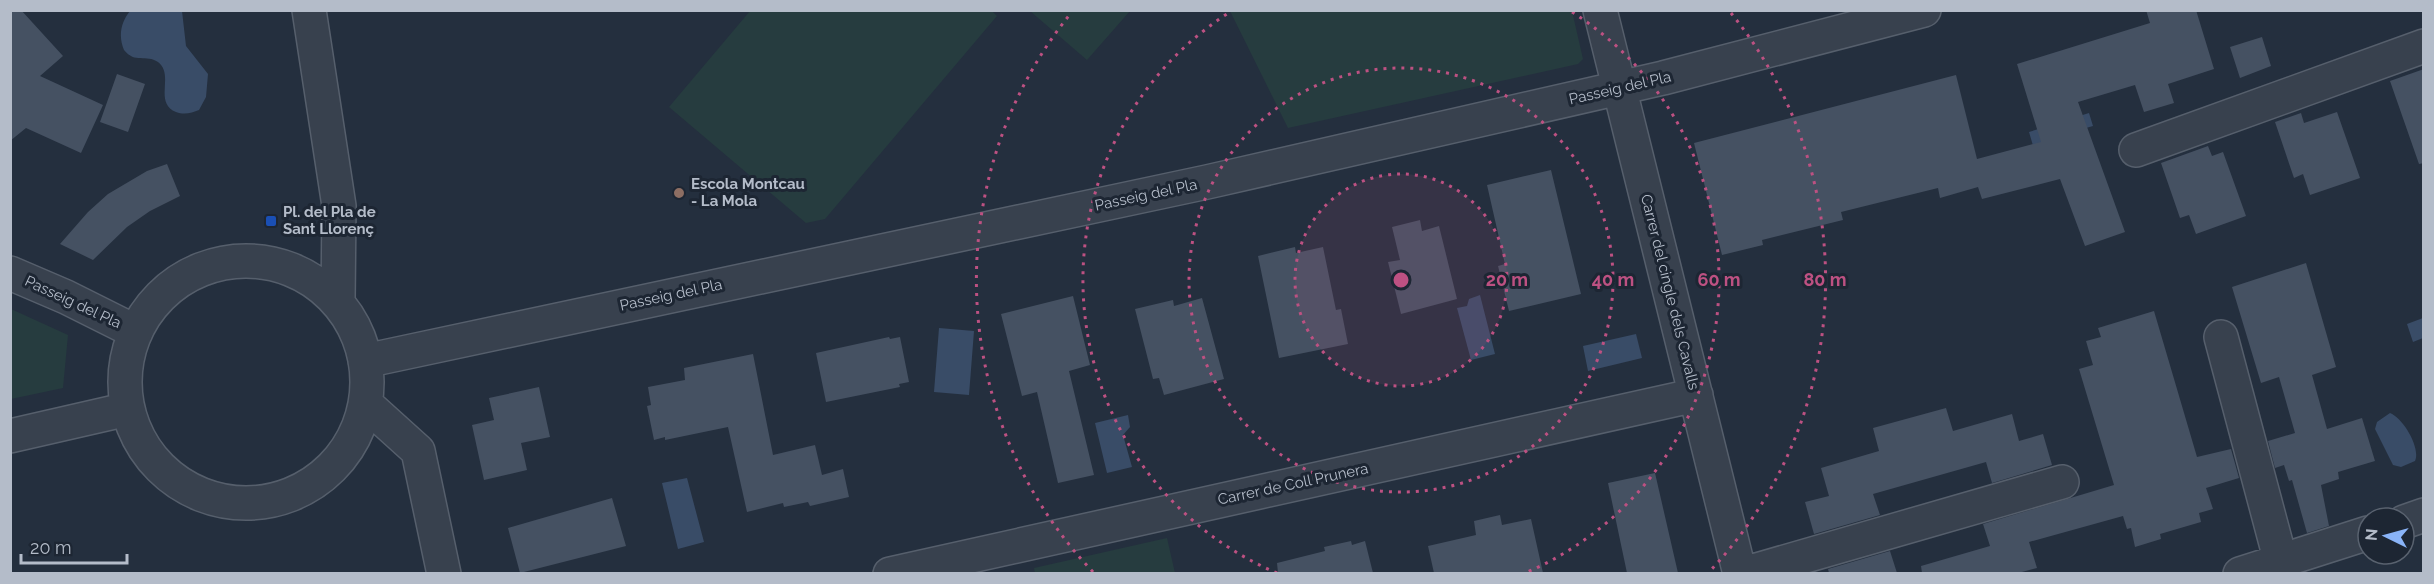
<svg xmlns="http://www.w3.org/2000/svg" width="2434" height="584" viewBox="0 0 2434 584" font-family="Raleway,sans-serif">
<rect width="100%" height="100%" fill="#242f3e"/>
<path fill="#263c3f" d="M 991,10 L 997,16 L 825,219 L 806,223 L 669,107 L 750,11 Z
M 1030,11 L 1130,11 L 1087,60 Z
M 1230,11 L 1572,11 L 1583,59 L 1578,64 L 1288,128 Z
M 11,309 L 68,335 L 63,388 L 11,399 Z
M 1167,538 L 1175,573 L 1035,573 L 1034,568 Z"/>
<path fill="#394c67" d="M 130,11 L 182,11 L 186,46 L 208,74 L 206,97 L 199,110 C 192,113 184,115 176,112 C 153,102 175,75 158,62 C 146,54 135,64 124,50 C 118,36 121,22 130,11 Z
M 2089,113 L 2093,126 L 2058,136 L 2034,149 L 2029,132 Z
M 1480,295 L 1495,354 L 1471,360 L 1457,308 L 1467,306 L 1469,299 Z
M 2423,318 L 2423,338 L 2413,342 L 2407,324 Z
M 939,328 L 974,331 L 969,395 L 934,392 Z
M 1636,334 L 1642,358 L 1588,371 L 1583,346 Z
M 2390,413 C 2403,418 2421,448 2415,461 L 2401,467 L 2393,465 L 2375,429 L 2377,422 Z
M 1128,415 L 1130,427 L 1123,435 L 1132,467 L 1107,473 L 1095,423 Z
M 687,478 L 704,542 L 678,549 L 662,483 Z"/>
<path fill="#455162" d="M 10,10 L 21,10 L 63,56 L 40,76 L 103,105 L 81,153 L 26,128 L 10,141 Z
M 2146,10 L 2196,10 L 2214,69 L 2168,84 L 2174,103 L 2144,112 L 2135,85 L 2078,102 L 2125,232 L 2085,246 L 2060,179 L 1982,199 L 1978,187 L 1940,198 L 1938,188 L 1841,212 L 1843,220 L 1762,240 L 1763,245 L 1722,255 L 1694,143 L 1956,75 L 1977,159 L 2041,142 L 2017,64 L 2150,23 Z
M 2262,37 L 2271,66 L 2240,78 L 2230,47 Z
M 2424,69 L 2424,163 L 2419,164 L 2390,81 Z
M 117,74 L 145,84 L 128,132 L 100,122 Z
M 2337,112 L 2360,178 L 2310,195 L 2303,174 L 2294,178 L 2275,122 L 2301,113 L 2304,123 Z
M 2208,146 L 2212,156 L 2223,152 L 2246,216 L 2196,234 L 2189,215 L 2180,218 L 2161,163 Z
M 167,164 L 180,196 L 150,211 L 127,227 L 93,260 L 60,244 L 88,212 L 108,194 L 147,171 Z
M 1551,170 L 1581,294 L 1509,311 L 1498,266 L 1505,264 L 1487,185 Z
M 1420,220 L 1422,231 L 1439,226 L 1457,299 L 1401,314 L 1388,262 L 1400,260 L 1392,227 Z
M 1295,247 L 1296,253 L 1323,247 L 1336,310 L 1341,309 L 1348,344 L 1279,358 L 1258,256 Z
M 2306,263 L 2336,367 L 2312,375 L 2327,429 L 2362,418 L 2375,461 L 2338,472 L 2339,479 L 2321,485 L 2329,526 L 2307,533 L 2292,480 L 2289,481 L 2284,465 L 2275,468 L 2268,441 L 2295,433 L 2279,377 L 2261,383 L 2232,287 Z
M 1073,296 L 1090,365 L 1069,371 L 1094,475 L 1058,483 L 1037,392 L 1022,396 L 1001,314 Z
M 1202,298 L 1224,379 L 1164,395 L 1159,378 L 1153,379 L 1135,309 L 1173,300 L 1174,306 Z
M 2154,311 L 2197,457 L 2231,449 L 2239,478 L 2206,488 L 2213,509 L 2199,513 L 2201,522 L 2160,534 L 2161,539 L 2135,547 L 2131,528 L 2127,529 L 2123,516 L 2029,542 L 2037,568 L 2018,573 L 1922,573 L 1921,566 L 1990,546 L 1983,524 L 2114,485 L 2079,369 L 2093,365 L 2086,341 L 2101,337 L 2098,328 Z
M 889,337 L 890,339 L 900,337 L 909,382 L 899,384 L 900,387 L 826,402 L 816,353 Z
M 753,354 L 773,455 L 815,445 L 822,475 L 843,469 L 849,497 L 810,506 L 808,502 L 784,507 L 783,503 L 747,512 L 728,427 L 665,440 L 665,437 L 654,440 L 647,406 L 651,405 L 648,387 L 685,380 L 684,368 Z
M 539,387 L 550,437 L 521,443 L 527,470 L 484,480 L 472,425 L 494,420 L 489,398 Z
M 1946,408 L 1953,431 L 2012,414 L 2019,441 L 2043,434 L 2052,465 L 1992,483 L 1986,462 L 1873,494 L 1880,515 L 1814,534 L 1805,502 L 1829,496 L 1821,468 L 1879,451 L 1873,428 Z
M 1655,473 L 1678,573 L 1627,573 L 1608,483 Z
M 612,498 L 626,546 L 520,573 L 508,528 Z
M 1500,515 L 1502,525 L 1531,519 L 1543,573 L 1434,573 L 1428,546 L 1476,535 L 1474,521 Z
M 1351,541 L 1352,545 L 1365,541 L 1373,573 L 1278,573 L 1277,563 L 1325,551 L 1324,547 Z
M 1890,551 L 1897,573 L 1829,573 L 1828,569 Z"/>
<g fill="none" stroke-linecap="round" stroke-linejoin="round">
<defs>
<path id="minor" d="M 309,10 L 339,206 L 338,302
M 1600,10 L 1740,574
M 2136,150 L 2424,46
M125 382a121 121 0 1 1 242 0a121 121 0 1 1-242 0Z
M 10,273 L 66,297 L 136,332
M 2221,337 L 2281,562
M 365,361 L 1207,182 L 1663,78 L 1924,10
M 366,404 L 418,451 L 444,574
M 10,436 L 128,409
M 2404,522 L 2424,515
M 890,574 L 1696,395
M 1743,574 L 2062,482
M 2240,574 L 2368,533"/>
</defs>
<use href="#minor" stroke="#565f6c" stroke-width="36"/>
<use href="#minor" stroke="#38414e" stroke-width="33"/>
</g>
<circle cx="1401" cy="280" r="106" fill="#bd5182" fill-opacity=".12"/>
<g fill="none" stroke="#bd5182" stroke-width="3" stroke-dasharray="3 6">
<circle cx="1401" cy="280" r="106"/>
<circle cx="1401" cy="280" r="212"/>
<path d="M1277 573A318 318 0 0 1 1230 12M1572 12A318 318 0 0 1 1525 573"/>
<path d="M1093 572A424 424 0 0 1 1071 13M1731 13A424 424 0 0 1 1709 572"/>
</g>
<circle fill="#8d6e63" stroke="#1d2633" stroke-width="2" cx="679" cy="193" r="6"/>
<rect fill="#1a4fb4" stroke="#1d2633" stroke-width="2" x="265" y="215" width="12" height="12" rx="3"/>
<g text-anchor="middle" dominant-baseline="central" stroke-width="6" stroke-linejoin="round" paint-order="stroke">
<g font-size="15" fill="#b4bcc9" stroke="#1d2633">
<text transform="translate(1620 88) rotate(-13)">Passeig del Pla</text>
<text transform="translate(1146 195) rotate(-12)">Passeig del Pla</text>
<text transform="translate(1670 292) rotate(76)">Carrer del cingle dels Cavalls</text>
<text transform="translate(671 295) rotate(-12)">Passeig del Pla</text>
<text transform="translate(73 302) rotate(25)">Passeig del Pla</text>
<text transform="translate(1293 484) rotate(-12)">Carrer de Coll Prunera</text>
</g>
<g font-size="15" font-weight="bold" fill="#b4bcc9" stroke="#1d2633" text-anchor="start">
<text x="691" y="184">Escola Montcau<tspan x="691" dy="17">- La Mola</tspan></text>
<text x="283" y="212">Pl. del Pla de<tspan x="283" dy="17">Sant Llorenç</tspan></text>
</g>
</g>
<circle cx="1401" cy="280" r="9" fill="#bd5182" stroke="#1d2633" stroke-width="3"/>
<g font-size="18" text-anchor="middle" font-weight="bold" fill="#bd5182" stroke="#1d2633" stroke-width="6" stroke-linejoin="round" paint-order="stroke">
<text x="1507" y="286">20 m</text>
<text x="1613" y="286">40 m</text>
<text x="1719" y="286">60 m</text>
<text x="1825" y="286">80 m</text>
</g>
<rect width="2434" height="584" fill="none" stroke="#b4bcc9" stroke-width="24"/>
<g transform="translate(2386 536) rotate(275)"><circle r="28" fill="#1d2633" stroke="#59626f" stroke-width="1.5"/>
<path d="M0-4.5L10 22L0 15L-10 22Z" fill="#8ab4f8"/>
<text y="-9" font-size="16" font-weight="bold" text-anchor="middle" fill="#b4bcc9">N</text>
</g>
<path d="M21 554v9h106v-9" fill="none" stroke="#b4bcc9" stroke-width="3"/>
<text x="30" y="554" font-size="18" fill="#b4bcc9" stroke="#1d2633" stroke-width="4.5" paint-order="stroke">20 m</text>
</svg>
